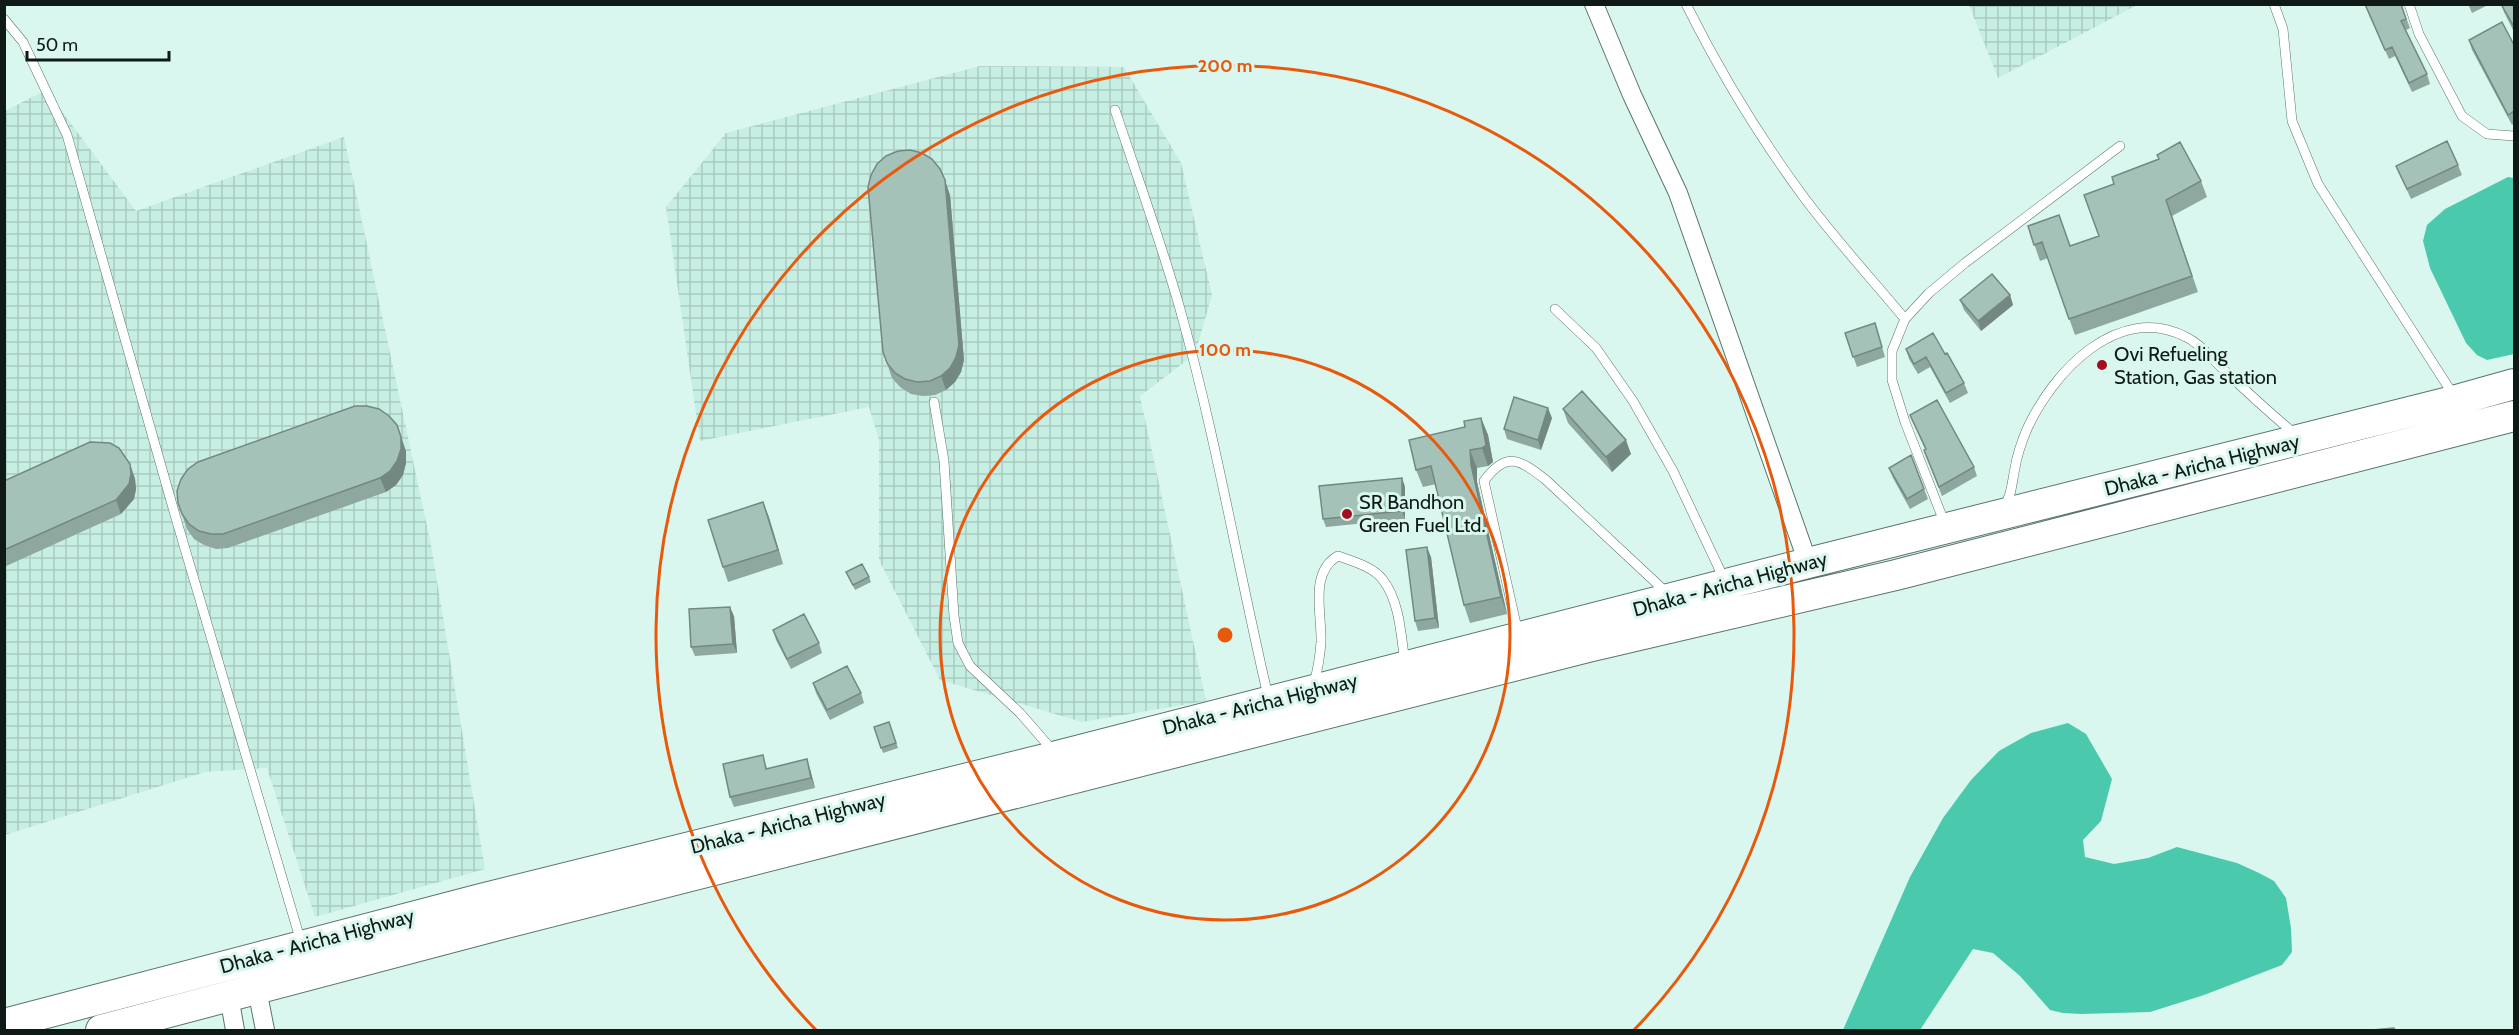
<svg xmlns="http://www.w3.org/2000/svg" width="2519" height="1035" viewBox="0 0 2519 1035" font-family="Cabin,sans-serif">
<defs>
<pattern id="industrial-grid" width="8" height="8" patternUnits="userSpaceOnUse" patternTransform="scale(1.5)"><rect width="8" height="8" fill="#c7eee3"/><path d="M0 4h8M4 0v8" fill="none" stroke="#aaccc2"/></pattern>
</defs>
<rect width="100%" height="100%" fill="#d9f7ee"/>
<path fill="url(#industrial-grid)" d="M 1969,5 L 2137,5 L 1998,78 Z
M 980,66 L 1124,67 L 1181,163 L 1212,295 L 1195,354 L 1140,396 L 1206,701 L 1082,722 L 940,680 L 879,560 L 879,440 L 869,407 L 700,441 L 666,207 L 726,133 Z
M 46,90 L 136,211 L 344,137 L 431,545 L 485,869 L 315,917 L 267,768 L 205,772 L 5,835 L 5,111 Z"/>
<path fill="#4ac9ad" d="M 2508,177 L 2514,178 L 2514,354 L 2487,360 L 2477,355 L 2466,343 L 2430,268 L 2423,241 L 2427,225 L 2445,209 Z
M 2068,723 L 2086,734 L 2112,779 L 2101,821 L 2083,840 L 2085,857 L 2114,864 L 2148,858 L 2177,847 L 2237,863 L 2259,873 L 2274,881 L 2286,898 L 2291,928 L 2292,952 L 2282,965 L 2204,995 L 2150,1012 L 2081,1014 L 2063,1013 L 2050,1010 L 2020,976 L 1993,953 L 1973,949 L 1920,1030 L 1843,1030 L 1910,877 L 1943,818 L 1971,780 L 1999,751 L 2031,733 Z"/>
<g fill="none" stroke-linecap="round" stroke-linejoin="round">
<defs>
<path id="service" d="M 1686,4 C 1720,72 1758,135 1803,196 C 1834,238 1871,278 1905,319
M 2274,4 L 2283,29 L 2292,121 L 2318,184 L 2454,396
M 2409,4 L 2419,34 L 2462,116 L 2487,134 L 2514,136
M 4,19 L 23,42 L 67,135 L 175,515 L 301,942
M 1115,110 C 1137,176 1161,242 1180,309 C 1216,437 1238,568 1268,696
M 1555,309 L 1596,348 L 1633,401 L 1673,471 L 1725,581
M 934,402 L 944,461 L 954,616 L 958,643 L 970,666 L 1020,713 L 1054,752
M 2004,507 C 2012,496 2012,481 2015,468 C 2017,455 2022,441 2027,429 C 2053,372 2118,302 2186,337 C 2201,344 2212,359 2224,370 C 2247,392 2271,414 2295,434
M 1945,524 L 1905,422 L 1892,380 L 1892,351 L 1905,319 L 1929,293 L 1965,263 L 2120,146
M 1518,633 L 1484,481 C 1507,450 1520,460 1546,480 L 1667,593
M 1314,683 C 1318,669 1320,656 1321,642 C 1322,614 1309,572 1338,556 C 1352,561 1374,567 1383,580 C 1400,602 1401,636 1405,663"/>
<path id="minor" d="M 1594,4 L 1632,95 L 1678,193 L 1808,563
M 257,989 L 265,1030
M 229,996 L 235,1030"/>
<path id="trunk" d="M 4,1024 L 477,900 L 1057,756 L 1808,563 L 2457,400 L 2514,384
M 101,1030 L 502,924 L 1588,647 L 1896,575 L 2514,416"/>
</defs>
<use href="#service" stroke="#5a756d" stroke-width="10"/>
<use href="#minor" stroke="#5a756d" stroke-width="20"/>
<use href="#trunk" stroke="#5a756d" stroke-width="32"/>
<use href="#service" stroke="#fff" stroke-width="9"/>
<use href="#minor" stroke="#fff" stroke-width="18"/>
<use href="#trunk" stroke="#fff" stroke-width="30"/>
</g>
<path fill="#8ea79f" d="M 2364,4 L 2401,4 L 2410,28 L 2406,30 L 2427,74 L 2430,84 L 2412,92 L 2395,56 L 2389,59 Z
M 2468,4 L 2490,4 L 2472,13 Z
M 2501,4 L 2514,4 L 2514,32 L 2504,12 Z
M 2469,40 L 2514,45 L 2514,123 L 2512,125 L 2472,50 Z
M 2157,155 L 2201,181 L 2207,197 L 2172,216 L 2198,292 L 2075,335 L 2048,258 L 2040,261 L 2028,226 L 2070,246 L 2099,236 L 2114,184 L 2159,159 Z
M 2458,165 L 2462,175 L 2411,199 L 2396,166 Z
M 950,195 L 964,360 L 961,372 L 955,382 L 946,390 L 935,395 L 923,396 L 911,394 L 900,387 L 892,378 L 883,352 Z
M 2010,295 L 2013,305 L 1981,331 L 1964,310 L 1960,300 Z
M 1875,323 L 1885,357 L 1857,367 L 1845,333 Z
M 1906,349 L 1945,354 L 1964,383 L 1968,393 L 1950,403 L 1930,367 L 1918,374 L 1909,359 Z
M 1563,409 L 1631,454 L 1612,472 L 1568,423 Z
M 1910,415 L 1974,467 L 1977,476 L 1942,496 L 1927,458 L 1925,449 Z
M 1481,418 L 1488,435 L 1493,462 L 1488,466 L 1477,468 L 1477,482 L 1507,614 L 1470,623 L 1464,605 L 1436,484 L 1423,487 L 1416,470 L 1465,427 Z
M 1552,418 L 1541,450 L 1507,439 L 1504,429 Z
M 406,451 L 406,463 L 403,475 L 396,485 L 386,492 L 228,548 L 216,549 L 204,545 L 194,539 L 187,529 L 178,503 Z
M 1911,455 L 1928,499 L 1910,509 L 1893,478 L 1889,468 Z
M 130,464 L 135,479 L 136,489 L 134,499 L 121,514 L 4,567 L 4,481 Z
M 1402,478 L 1405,487 L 1405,519 L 1326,527 L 1323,519 Z
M 763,502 L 783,564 L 728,582 L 723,567 Z
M 1431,557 L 1439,628 L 1418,631 L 1415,621 Z
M 846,572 L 869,577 L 871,582 L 855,590 Z
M 734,616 L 737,653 L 695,656 L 691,647 Z
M 773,630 L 819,643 L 822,653 L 791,669 L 776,640 Z
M 813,683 L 861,693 L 864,703 L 830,720 L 816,693 Z
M 889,722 L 898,748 L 883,753 L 874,727 Z
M 766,765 L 767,769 L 810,769 L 815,788 L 734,807 L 730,797 Z"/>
<path fill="#748882" d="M 945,180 L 950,195 L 964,360 L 961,372 L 955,382 L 946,390 L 941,376 Z
M 2010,295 L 2013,305 L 1981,331 L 1978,321 Z
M 1548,408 L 1552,418 L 1541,450 L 1538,440 Z
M 1481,418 L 1488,435 L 1493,462 L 1488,466 L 1482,448 Z
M 397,425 L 406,451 L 406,463 L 403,475 L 396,485 L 386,492 L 380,478 Z
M 1626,440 L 1631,454 L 1612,472 L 1606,457 Z
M 1470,450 L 1477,468 L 1477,482 L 1507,614 L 1501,597 L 1471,465 Z
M 130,464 L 135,479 L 136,489 L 134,499 L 121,514 L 116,500 Z
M 1402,478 L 1405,487 L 1405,519 L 1402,511 Z
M 763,502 L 769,517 L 783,564 L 778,550 Z
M 1427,547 L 1431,557 L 1439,628 L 1435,618 Z
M 730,607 L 734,616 L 737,653 L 733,644 Z
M 807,759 L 810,769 L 815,788 L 811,778 Z"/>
<path fill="#a5c2b9" stroke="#748882" stroke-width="1.5" d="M 2365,4 L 2401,4 L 2406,19 L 2401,21 L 2427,74 L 2409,83 L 2392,47 L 2385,50 Z
M 2501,4 L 2514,4 L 2514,24 L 2513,25 Z
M 2502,22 L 2514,45 L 2514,111 L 2508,115 L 2469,40 Z
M 2447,141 L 2458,165 L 2407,189 L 2396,166 Z
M 2180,142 L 2201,181 L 2166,200 L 2192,276 L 2069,319 L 2042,242 L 2034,245 L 2028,226 L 2059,215 L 2070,246 L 2099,236 L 2084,195 L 2114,184 L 2112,177 L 2159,159 L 2157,155 Z
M 910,150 L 922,153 L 932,159 L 940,169 L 945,180 L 959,345 L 956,357 L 950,368 L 941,376 L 930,381 L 917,382 L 905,379 L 895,373 L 887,363 L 883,352 L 868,187 L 871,175 L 877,164 L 886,156 L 898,151 Z
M 1992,274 L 2010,295 L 1978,321 L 1960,300 Z
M 1875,323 L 1882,347 L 1853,357 L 1845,333 Z
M 1933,333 L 1945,354 L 1947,353 L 1964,383 L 1946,393 L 1926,357 L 1914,364 L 1906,349 Z
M 1582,391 L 1626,440 L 1606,457 L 1563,409 Z
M 1514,397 L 1548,408 L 1538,440 L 1504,429 Z
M 1937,400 L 1974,467 L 1939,487 L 1924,450 L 1926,449 L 1910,415 Z
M 355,406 L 367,406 L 379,409 L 389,416 L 397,425 L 401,437 L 401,449 L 397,461 L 390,471 L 380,478 L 223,534 L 211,534 L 199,531 L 189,524 L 182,514 L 178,503 L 177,491 L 181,479 L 188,469 L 198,462 Z
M 1481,418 L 1486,445 L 1482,448 L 1470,450 L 1471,465 L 1501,597 L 1464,605 L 1431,466 L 1416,470 L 1409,440 L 1465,427 L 1464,421 Z
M 90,442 L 110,443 L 119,448 L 130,464 L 131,474 L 129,484 L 116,500 L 4,550 L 4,481 Z
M 1911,455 L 1924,489 L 1907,499 L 1889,468 Z
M 1402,478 L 1402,511 L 1323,519 L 1319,486 Z
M 763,502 L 778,550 L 723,567 L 708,520 Z
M 1427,547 L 1435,618 L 1415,621 L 1406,550 Z
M 862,564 L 869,577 L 853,585 L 846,572 Z
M 730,607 L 733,644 L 691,647 L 689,609 Z
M 804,614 L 819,643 L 787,659 L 773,630 Z
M 847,666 L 861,693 L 827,710 L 813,683 Z
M 889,722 L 896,743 L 881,748 L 874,727 Z
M 763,755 L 766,769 L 807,759 L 811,778 L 730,797 L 723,764 Z
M 2394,1028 L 2395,1030 L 2372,1030 Z"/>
<g fill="none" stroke="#e8590c" stroke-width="3">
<circle cx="1225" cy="635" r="285"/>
<path d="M816 1030A569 569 0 1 1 1634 1030"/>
</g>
<g fill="#a50d1c" stroke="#d9f7ee" stroke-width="2">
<circle cx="2102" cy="365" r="6"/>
<circle cx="1347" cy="514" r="6"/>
</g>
<g text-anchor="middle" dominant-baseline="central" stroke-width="6" stroke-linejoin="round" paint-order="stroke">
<g font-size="20" fill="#0f1a17" stroke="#d9f7ee" text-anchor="start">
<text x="2114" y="354">Ovi Refueling<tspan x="2114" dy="23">Station, Gas station</tspan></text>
<text x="1359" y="502">SR Bandhon<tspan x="1359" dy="23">Green Fuel Ltd.</tspan></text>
</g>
<g font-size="20" fill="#0f1a17" stroke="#d9f7ee">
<text transform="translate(2202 465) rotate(-14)">Dhaka - Aricha Highway</text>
<text transform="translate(1730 584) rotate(-15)">Dhaka - Aricha Highway</text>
<text transform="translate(1260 704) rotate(-14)">Dhaka - Aricha Highway</text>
<text transform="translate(788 823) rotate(-14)">Dhaka - Aricha Highway</text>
<text transform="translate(317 941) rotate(-15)">Dhaka - Aricha Highway</text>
</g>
</g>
<circle cx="1225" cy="635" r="9" fill="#e8590c" stroke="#d9f7ee" stroke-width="3"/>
<g font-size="18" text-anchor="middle" font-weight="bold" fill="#e8590c" stroke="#d9f7ee" stroke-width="6" stroke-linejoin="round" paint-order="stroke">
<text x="1225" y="72">200 m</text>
<text x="1225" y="356">100 m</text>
</g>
<rect width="2519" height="1035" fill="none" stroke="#0f1a17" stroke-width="12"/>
<path d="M27 51v9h142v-9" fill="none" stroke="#0f1a17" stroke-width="3"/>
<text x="36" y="51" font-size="18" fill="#0f1a17" stroke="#d9f7ee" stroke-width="4.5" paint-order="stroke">50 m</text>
</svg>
